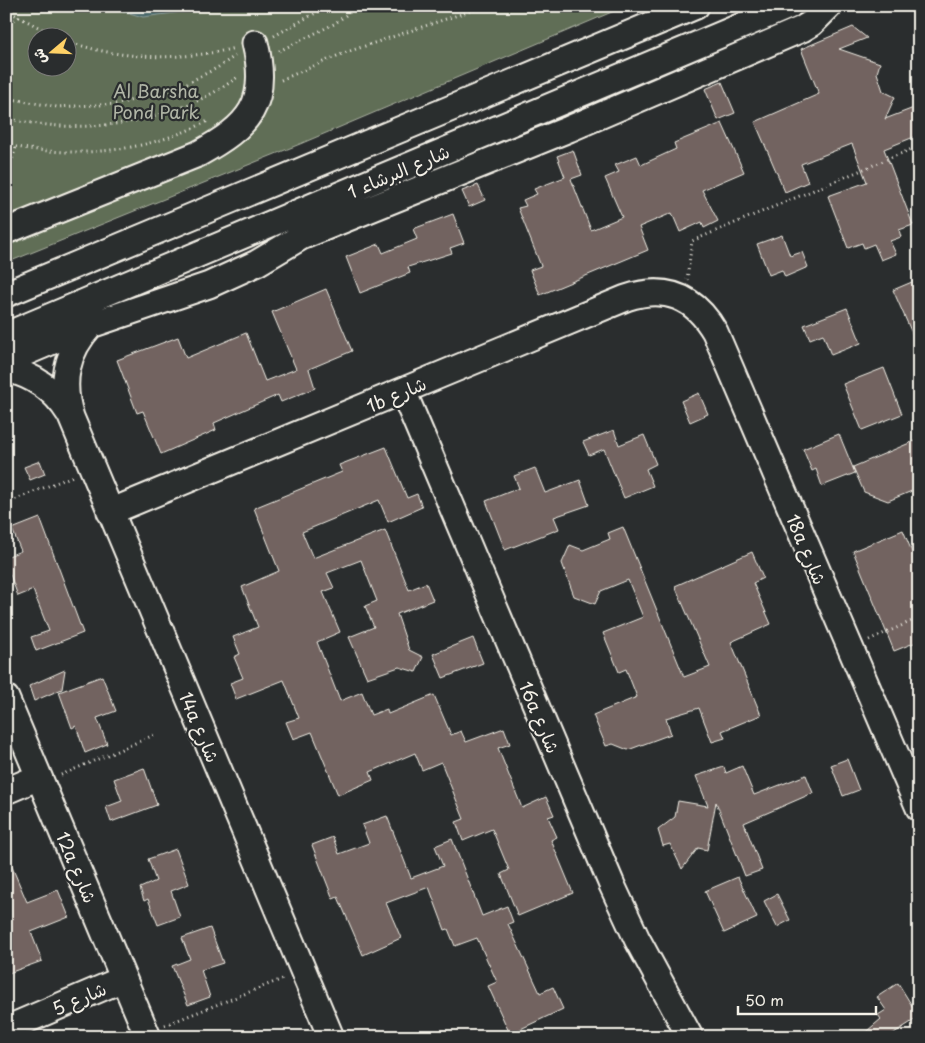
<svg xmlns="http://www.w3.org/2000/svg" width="925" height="1043" viewBox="0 0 925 1043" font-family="'Playpen Sans','Playpen Sans Arabic',sans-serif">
<rect width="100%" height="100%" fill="#2a2d2e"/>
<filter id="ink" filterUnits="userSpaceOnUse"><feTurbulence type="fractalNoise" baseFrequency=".02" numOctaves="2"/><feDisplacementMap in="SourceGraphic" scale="10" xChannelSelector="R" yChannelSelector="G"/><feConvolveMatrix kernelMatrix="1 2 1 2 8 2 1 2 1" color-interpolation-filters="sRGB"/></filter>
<g filter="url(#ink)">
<path fill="#606e57" stroke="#aab0a0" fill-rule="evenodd" d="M 6,6 L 626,6 L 300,144 L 6,263 ZM 38,38 L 68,38 L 68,68 L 38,68 Z"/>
<path fill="#49686a" stroke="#8d9f9c" d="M 105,6 L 229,6 L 143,17 Z"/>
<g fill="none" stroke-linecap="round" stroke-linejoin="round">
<path stroke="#b0bab6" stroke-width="1" d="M 123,6 L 144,12 L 189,6"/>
</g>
<path fill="#726461" stroke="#f4f1e8" d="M 853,27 L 867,38 L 839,49 L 880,63 L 877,73 L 883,91 L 895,97 L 885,119 L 919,106 L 919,135 L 884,149 L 913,225 L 899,230 L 901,237 L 890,241 L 896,254 L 881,260 L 874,244 L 864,248 L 862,243 L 848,248 L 828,196 L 867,182 L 852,144 L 801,164 L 808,182 L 785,192 L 755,122 L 819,94 L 801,49 Z
M 722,82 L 735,113 L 718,120 L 705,89 Z
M 722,123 L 744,172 L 702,190 L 718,221 L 704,228 L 702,222 L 680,232 L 672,213 L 639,227 L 648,250 L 540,295 L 530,270 L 541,266 L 518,208 L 526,206 L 523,200 L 537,194 L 534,189 L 565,177 L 557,156 L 573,150 L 582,175 L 571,179 L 591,230 L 622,217 L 605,178 L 619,172 L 615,165 L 637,156 L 641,165 L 676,149 L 674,143 Z
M 478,185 L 485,200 L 469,207 L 462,191 Z
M 453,214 L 464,243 L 450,248 L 452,253 L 408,267 L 410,273 L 360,293 L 346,257 L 379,244 L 383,253 L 417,239 L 413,229 Z
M 782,235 L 790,256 L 802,252 L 808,267 L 785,277 L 782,270 L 769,275 L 757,244 Z
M 919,279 L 919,349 L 893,290 Z
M 326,289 L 352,351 L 309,369 L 315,388 L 281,402 L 278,395 L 214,423 L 216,430 L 161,454 L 143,411 L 137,413 L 117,360 L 178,337 L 186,358 L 246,333 L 265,381 L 296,369 L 272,312 Z
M 847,308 L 861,343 L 831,355 L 823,334 L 810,339 L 804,325 Z
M 884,368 L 902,414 L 862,430 L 843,384 Z
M 699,393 L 708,414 L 690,422 L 681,401 Z
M 614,430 L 619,445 L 644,435 L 656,464 L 646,469 L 653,486 L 624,498 L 604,449 L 589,455 L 583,442 Z
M 839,434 L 855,473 L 822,486 L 816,469 L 812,471 L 803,449 Z
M 919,439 L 919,488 L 888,501 L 864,492 L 853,467 Z
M 386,447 L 407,498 L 417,494 L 422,507 L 388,522 L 379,500 L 302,532 L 313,558 L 385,530 L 409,590 L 426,583 L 433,600 L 397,614 L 409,650 L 423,657 L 416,672 L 399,667 L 367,678 L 349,637 L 374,627 L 365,606 L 377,601 L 361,560 L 327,573 L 334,588 L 323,592 L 340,632 L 317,642 L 340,701 L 362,692 L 371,715 L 387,709 L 388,714 L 434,695 L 451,735 L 461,731 L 466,742 L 504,728 L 510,744 L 498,748 L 522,808 L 546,797 L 554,815 L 548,817 L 557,837 L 551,840 L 573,893 L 518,916 L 501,874 L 509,870 L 492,829 L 463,841 L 456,822 L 464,819 L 441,762 L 422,770 L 415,753 L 370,772 L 373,780 L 338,795 L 312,732 L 293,739 L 286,722 L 299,718 L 284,680 L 236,699 L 230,683 L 243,678 L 234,657 L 240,654 L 233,637 L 258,627 L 242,587 L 279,571 L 254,508 L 342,472 L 339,465 Z
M 40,461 L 45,474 L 30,480 L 24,467 Z
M 535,468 L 545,493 L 580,480 L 589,505 L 554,517 L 559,529 L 505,550 L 486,501 L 519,488 L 514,476 Z
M 40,518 L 83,633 L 36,651 L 31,637 L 49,631 L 33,590 L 18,596 L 6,564 L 6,557 L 21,551 L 12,529 Z
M 623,527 L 684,677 L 710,667 L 675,586 L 752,552 L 763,578 L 753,583 L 771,624 L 731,642 L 761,715 L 722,731 L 725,738 L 712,742 L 699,708 L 666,718 L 671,734 L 628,750 L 613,744 L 606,746 L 593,715 L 637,697 L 626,669 L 619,672 L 603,633 L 643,617 L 628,580 L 601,591 L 595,604 L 574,596 L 562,563 L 570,545 L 583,550 L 610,539 L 608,533 Z
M 903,530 L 919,569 L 919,641 L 894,651 L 853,551 Z
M 473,638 L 483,663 L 443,678 L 433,654 Z
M 65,670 L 62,689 L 34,701 L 29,686 Z
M 102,676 L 116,711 L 97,718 L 107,744 L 85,753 L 76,726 L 72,728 L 59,692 Z
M 847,759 L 859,790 L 843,796 L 831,765 Z
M 742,766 L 754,795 L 806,775 L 813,793 L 744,823 L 762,870 L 745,876 L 716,802 L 707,850 L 698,848 L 682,869 L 670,844 L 663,846 L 658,830 L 675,817 L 678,801 L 708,806 L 696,776 L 724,767 L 726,773 Z
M 144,768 L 157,805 L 111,822 L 106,807 L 122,801 L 114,779 Z
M 387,816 L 411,878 L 443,866 L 435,846 L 452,839 L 482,916 L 507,906 L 513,922 L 508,924 L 540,993 L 553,987 L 563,1009 L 510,1034 L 488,986 L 497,982 L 477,938 L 455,946 L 448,929 L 445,930 L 429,887 L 386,903 L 401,938 L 363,955 L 338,897 L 333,899 L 312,845 L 333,837 L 339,854 L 369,843 L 362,825 Z
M 176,849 L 189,884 L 171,891 L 180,917 L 158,925 L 148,899 L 144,901 L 140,888 L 156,881 L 148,859 Z
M 6,853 L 27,902 L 58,890 L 69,917 L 31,932 L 42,961 L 6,974 Z
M 738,877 L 757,918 L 724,933 L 705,891 Z
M 777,894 L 790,920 L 777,927 L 764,901 Z
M 210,928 L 223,963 L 201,970 L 210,997 L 188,1005 L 172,966 L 190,959 L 182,938 Z
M 898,983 L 919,1017 L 888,1037 L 860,1037 L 881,1019 L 878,1015 L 886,1010 L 877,997 Z"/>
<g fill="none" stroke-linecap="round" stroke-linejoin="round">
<defs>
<path id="minor" d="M 6,231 L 198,154 C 249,126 270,104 255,43
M 6,294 L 696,6
M 91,325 C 66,352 60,382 71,417 L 331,1037
M 6,335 L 789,6
M 6,361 L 91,325 L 209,285 L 257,263 L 301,237 L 569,129 L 802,29 L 812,23 L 829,6
M 6,369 C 33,375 54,389 69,413
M 403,391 L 612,885 L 637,939 L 690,1037
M 110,512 L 626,298 C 665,285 694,296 715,332 L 919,808
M 6,698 L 148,1037
M 6,791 L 39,777
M 6,1029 L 123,979"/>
</defs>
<use href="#minor" stroke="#f4f1e8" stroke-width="29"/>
<path stroke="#f4f1e8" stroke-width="3" stroke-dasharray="1 4" stroke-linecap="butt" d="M 6,10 L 59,38
M 6,26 L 19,17
M 274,36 L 328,6
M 68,41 C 116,60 184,61 235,48
M 279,51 L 334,24 L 358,6
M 281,80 L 344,53 L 485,6
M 6,98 L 57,107 L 118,104 L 179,87 L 217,68 L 235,56
M 6,118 C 84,137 175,124 239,76
M 6,145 C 75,159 145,153 208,121
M 6,166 L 12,160 L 16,147
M 687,280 L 692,241 L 919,146
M 6,503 L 73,476
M 869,640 L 919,618
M 61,775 L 154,735
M 165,1025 L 285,978"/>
<use href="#minor" stroke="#2a2d2e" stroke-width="25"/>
</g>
</g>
<g text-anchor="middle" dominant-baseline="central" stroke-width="4.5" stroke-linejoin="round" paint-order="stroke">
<g font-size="18" fill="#b1b6a7" stroke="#2a2d2e">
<text x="156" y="90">Al Barsha<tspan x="156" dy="21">Pond Park</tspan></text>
</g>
<g font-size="18" fill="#f4f1e8" stroke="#2a2d2e">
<text transform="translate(398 171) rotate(-23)">شارع البرشاء 1</text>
<text transform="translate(396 394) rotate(-23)">1b شارع</text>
<text transform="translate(807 549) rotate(67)">18a شارع</text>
<text transform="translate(540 717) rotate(67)">16a شارع</text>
<text transform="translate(200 727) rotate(67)">14a شارع</text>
<text transform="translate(77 867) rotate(67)">12a شارع</text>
<text transform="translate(79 998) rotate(-23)">شارع 5</text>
</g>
</g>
<rect width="925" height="1043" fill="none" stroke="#2a2d2e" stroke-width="25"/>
<rect x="12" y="12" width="900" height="1018" fill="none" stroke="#f4f1e8" stroke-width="2" filter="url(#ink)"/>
<g transform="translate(52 52) rotate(251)"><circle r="24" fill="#2a2d2e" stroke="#7b7b78"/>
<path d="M0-4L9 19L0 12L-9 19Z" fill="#ffd166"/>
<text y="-8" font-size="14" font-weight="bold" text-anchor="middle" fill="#f4f1e8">ش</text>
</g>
<path d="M738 1006v8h138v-8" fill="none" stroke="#f4f1e8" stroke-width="2.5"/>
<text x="745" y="1006" font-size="15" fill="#f4f1e8" stroke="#2a2d2e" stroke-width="4" paint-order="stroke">50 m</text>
</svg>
